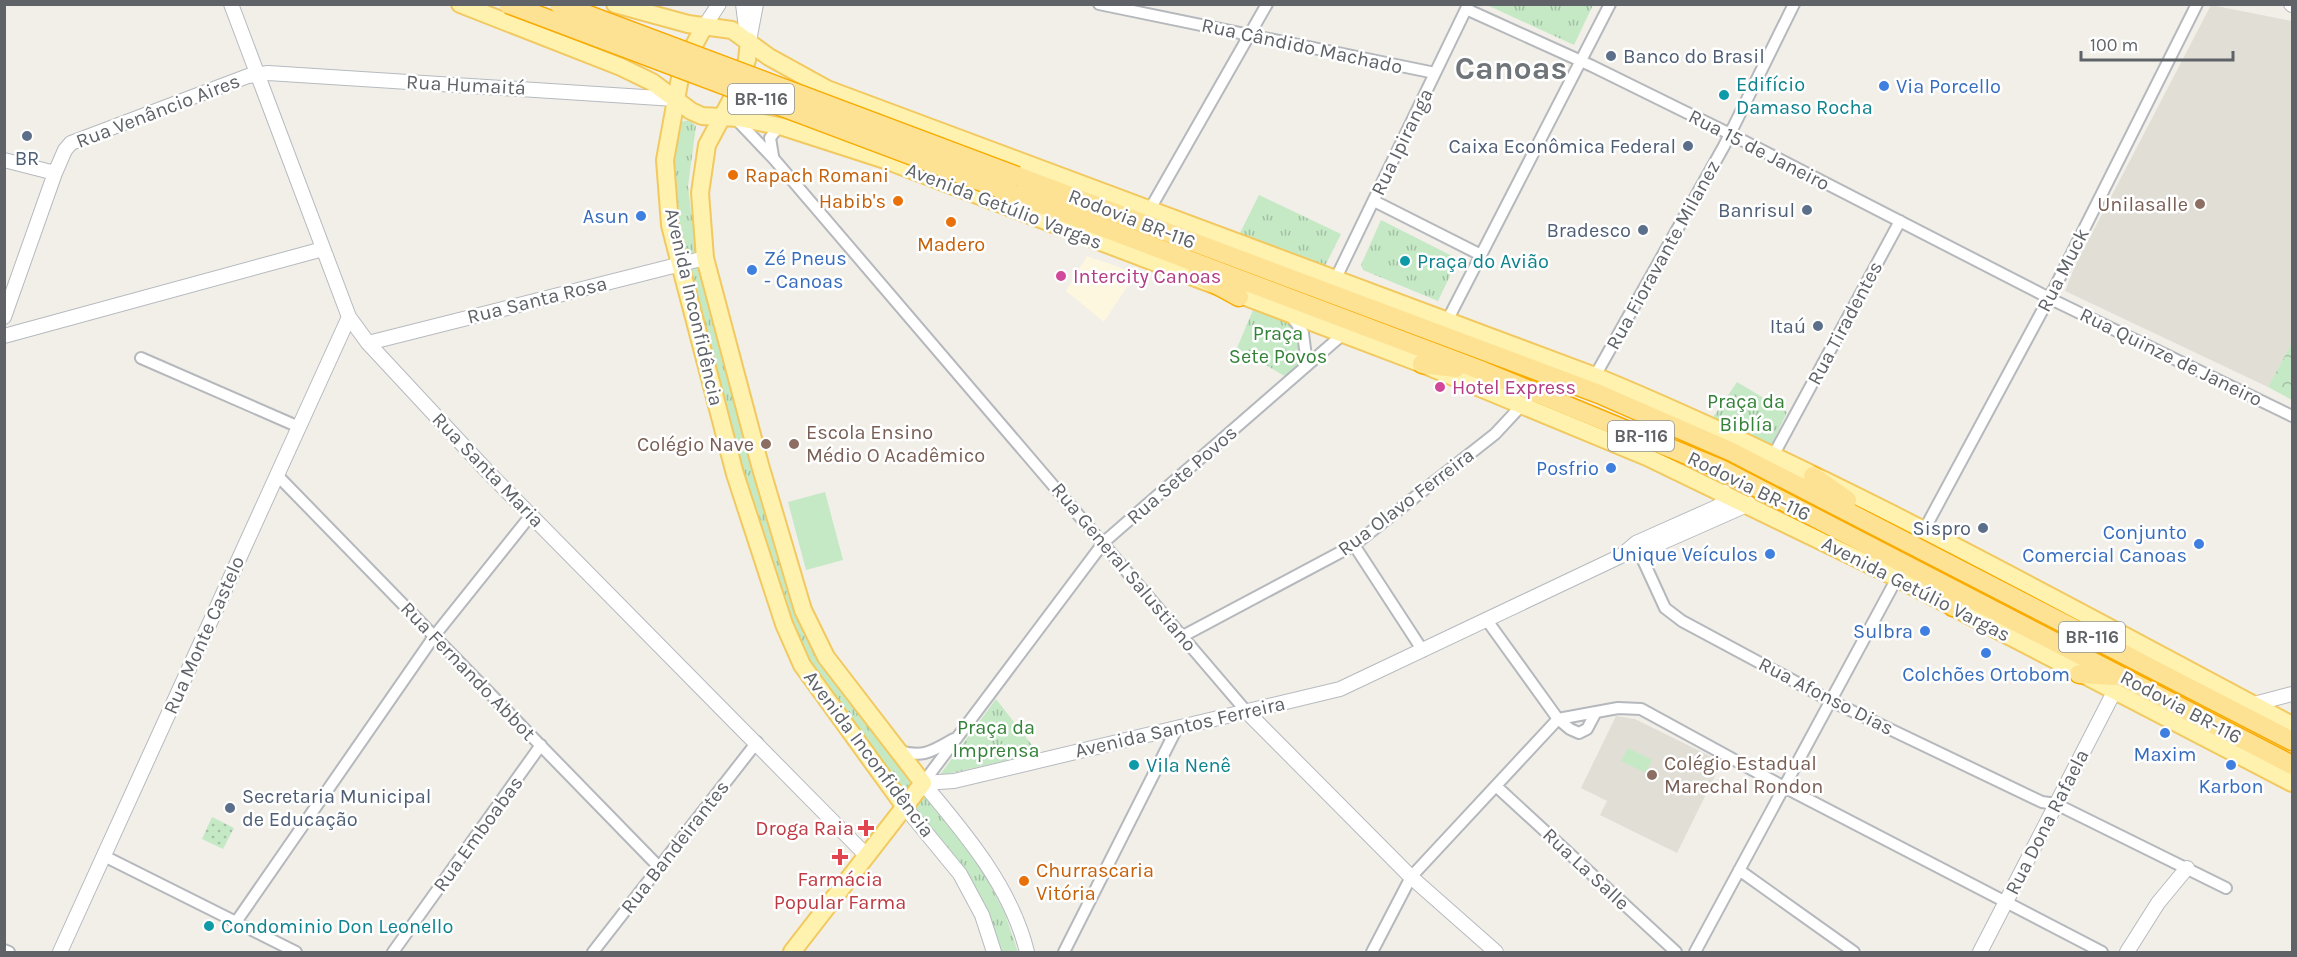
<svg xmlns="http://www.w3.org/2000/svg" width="2297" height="957" viewBox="0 0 2297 957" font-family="Karla,sans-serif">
<defs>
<pattern id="grass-tufts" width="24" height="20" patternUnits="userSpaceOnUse" patternTransform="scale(1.5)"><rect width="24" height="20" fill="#c5e8c5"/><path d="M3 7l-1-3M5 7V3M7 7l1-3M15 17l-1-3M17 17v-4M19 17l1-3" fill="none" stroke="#a3c0a4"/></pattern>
<pattern id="forest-crowns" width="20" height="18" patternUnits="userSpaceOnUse" patternTransform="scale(1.5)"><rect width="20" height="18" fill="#c5e8c5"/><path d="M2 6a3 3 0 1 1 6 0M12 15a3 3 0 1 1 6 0" fill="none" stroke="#a3c0a4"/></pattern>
<pattern id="garden-dots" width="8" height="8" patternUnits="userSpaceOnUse" patternTransform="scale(1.5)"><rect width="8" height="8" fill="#c5e8c5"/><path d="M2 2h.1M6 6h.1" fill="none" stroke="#a3c0a4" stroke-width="1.8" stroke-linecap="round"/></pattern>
</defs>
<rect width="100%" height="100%" fill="#f1efe8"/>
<path fill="#fef7e0" d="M 1087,256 L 1136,273 L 1104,322 L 1066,291 Z"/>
<path fill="#e1ded6" d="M 2211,5 L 2292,21 L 2292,343 L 2268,387 L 2065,291 L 2075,266 Z
M 1616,716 L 1635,719 L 1722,762 L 1677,853 L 1600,815 L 1607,801 L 1581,788 Z"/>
<path fill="url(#grass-tufts)" d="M 1487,5 L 1487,4 L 1593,5 L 1574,45 Z
M 690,120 L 696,126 L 688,186 L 691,212 L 706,280 L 797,610 L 980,865 L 1005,914 L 1018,952 L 998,952 L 921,817 L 807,666 L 740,475 L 674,224 C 671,188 672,157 680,122 Z
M 1259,195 L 1341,234 L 1323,270 L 1237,239 Z
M 1381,220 L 1458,259 L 1438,301 L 1363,270 L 1361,265 Z
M 1253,310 C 1293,325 1298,318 1304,362 L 1288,378 L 1237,348 Z
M 1737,382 L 1787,412 L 1772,444 L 1765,447 L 1712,419 Z
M 996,699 L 1038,753 L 939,776 Z"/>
<path fill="url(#forest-crowns)" d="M 2292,343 L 2292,400 L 2268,387 Z"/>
<path fill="url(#garden-dots)" d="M 212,817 L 234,828 L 223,849 L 202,839 Z"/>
<path fill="#c5e8c5" d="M 825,492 L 843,560 L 806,570 L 788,502 Z
M 1628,748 L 1652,760 L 1646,773 L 1621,761 Z"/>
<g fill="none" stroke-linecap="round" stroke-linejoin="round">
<defs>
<path id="street" d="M 1099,4 L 1435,73
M 1466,9 L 1592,66 L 1730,134 L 2057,302 L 2292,416
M 734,117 L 774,159 L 1246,711
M 773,156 L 770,138 L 779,126
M 1374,201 L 1481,255
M 1150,209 L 1267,4
M 1335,280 L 1468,5
M 1292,317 L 1303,333 L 1307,365
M 1447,321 L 1610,4
M 141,358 L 299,427
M 1595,376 L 1724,146 L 1794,4
M 1773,456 L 1900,221
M 277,475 L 659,867
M 1923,532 L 2055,287 L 2197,4
M 1354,545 L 1423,651
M 1637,547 L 1665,608 L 1682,621 L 1831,701 L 2042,802 L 2056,804 L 2226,888
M 1486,619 L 1558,719 L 1570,729 L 1579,733 L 1587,729 L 1596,712
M 1183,636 L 1354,545 L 1495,434 L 1523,404
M 1558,719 L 1618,708 L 1641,709 L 1784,787 L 2102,952
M 899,751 C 925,758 932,751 954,739
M 923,783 L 1104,542 L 1342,335
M 1496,786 L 1676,952
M 104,856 L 296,952
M 1739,870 L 1854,952
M 236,922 L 435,635 L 531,515
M 4,950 L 9,952
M 393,952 L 541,745
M 593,952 L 757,742
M 1064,952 L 1177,728
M 1372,952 L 1411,877 L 1558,719
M 1695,952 L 1897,578"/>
<path id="secondary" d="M 231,4 L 349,317 L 368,343 L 488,472 L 867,856
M 743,4 L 747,36
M 2291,4 L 2292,5
M 704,27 L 719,4
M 749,41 L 756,4
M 4,160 L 55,173
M 4,317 L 55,173 L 65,150 L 71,143 L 248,76 L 268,73 L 675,99
M 4,336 L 323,249
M 368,343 L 705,258
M 1623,554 L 1636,543 L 1719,506 L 1724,500 L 1724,492
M 2254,704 L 2292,694
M 1246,711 L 1411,877 L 1496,952
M 923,783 L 954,781 L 1340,689 L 1623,555 L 1638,553 L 1749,504
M 923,783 C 965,833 1011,887 1027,952
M 905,807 L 960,874 L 982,915 L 994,952
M 60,952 L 349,317
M 1980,952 L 2114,692
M 2127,952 L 2158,903 L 2187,868"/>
<path id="primary" d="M 460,4 L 621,67 L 652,82 L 691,111 L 702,116 L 739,118 L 783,127 L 885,160 L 1422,364 L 1647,457 L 1897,578 L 2292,783
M 615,4 L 688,24 L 732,30 L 769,57 L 827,89 L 1595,376 C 1834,475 2064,604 2292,725
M 704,27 L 682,67 L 665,160 L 670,225 L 680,264 L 735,474 L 784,624 L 802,665 L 905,807
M 749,41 L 747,60 L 737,89 L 707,145 L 700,193 L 705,258 L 760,465 L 803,610 L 826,657 L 923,783 L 792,952"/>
<path id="highway" d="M 1017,176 L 1599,394 L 1732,452 L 2292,741
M 1014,194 L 1483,371 L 1721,469 L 2292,765
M 1197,274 L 1239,297
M 1422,364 L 1456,368
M 1813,476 L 1847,500
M 1932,587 L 1946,596 L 1953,607
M 2079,674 L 2114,676"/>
</defs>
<use href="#street" stroke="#b5b8bc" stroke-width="14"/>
<use href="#secondary" stroke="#b6babf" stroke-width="16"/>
<use href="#primary" stroke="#f2c960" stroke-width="20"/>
<use href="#highway" stroke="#f9ab00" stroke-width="21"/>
<use href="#street" stroke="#fff" stroke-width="10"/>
<use href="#secondary" stroke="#fff" stroke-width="14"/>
<use href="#primary" stroke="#fff2af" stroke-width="16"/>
<use href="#highway" stroke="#fde293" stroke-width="18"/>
<defs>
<path id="highway-bridge" d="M 508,4 L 1014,194
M 559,4 L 1017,176"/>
</defs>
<use href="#highway-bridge" stroke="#f9ab00" stroke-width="21" stroke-linecap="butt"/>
<use href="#highway-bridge" stroke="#fde293" stroke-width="18"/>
</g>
<g fill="#5c6f8a" stroke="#fff" stroke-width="2">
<circle cx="1611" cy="56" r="6"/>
<circle cx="27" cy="136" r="6"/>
<circle cx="1688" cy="146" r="6"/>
<circle cx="1807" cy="210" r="6"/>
<circle cx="1643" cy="230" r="6"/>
<circle cx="1818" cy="326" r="6"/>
<circle cx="1983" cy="528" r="6"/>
<circle cx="230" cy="808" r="6"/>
</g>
<g fill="#3f7fe0" stroke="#fff" stroke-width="2">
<circle cx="1884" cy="86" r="6"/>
<circle cx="641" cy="216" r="6"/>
<circle cx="752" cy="270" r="6"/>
<circle cx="1611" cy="468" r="6"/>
<circle cx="2199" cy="544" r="6"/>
<circle cx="1770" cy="554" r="6"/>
<circle cx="1925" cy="631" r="6"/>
<circle cx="1986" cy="653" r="6"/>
<circle cx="2165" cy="733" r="6"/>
<circle cx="2231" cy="765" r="6"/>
</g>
<g fill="#0f9aa8" stroke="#fff" stroke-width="2">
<circle cx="1724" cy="95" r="6"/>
<circle cx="1405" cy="261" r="6"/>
<circle cx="1134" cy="765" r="6"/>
<circle cx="209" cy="926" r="6"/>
</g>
<g fill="#e8710a" stroke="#fff" stroke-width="2">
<circle cx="733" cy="175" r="6"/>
<circle cx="898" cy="201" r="6"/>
<circle cx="951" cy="222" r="6"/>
<circle cx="1024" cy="881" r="6"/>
</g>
<g fill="#8d6e63" stroke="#fff" stroke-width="2">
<circle cx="2200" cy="204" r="6"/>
<circle cx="766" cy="444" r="6"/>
<circle cx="794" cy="444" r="6"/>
<circle cx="1652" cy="775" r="6"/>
</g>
<g fill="#d1479c" stroke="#fff" stroke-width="2">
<circle cx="1061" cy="276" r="6"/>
<circle cx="1440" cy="387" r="6"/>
</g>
<g fill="#e0444e" stroke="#fff" stroke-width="2">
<path d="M863 819h6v6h6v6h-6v6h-6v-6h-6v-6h6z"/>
<path d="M837 848h6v6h6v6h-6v6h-6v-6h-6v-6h6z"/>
</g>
<g text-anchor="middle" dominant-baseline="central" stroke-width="5" stroke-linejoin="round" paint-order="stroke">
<g fill="#fff" stroke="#8f9295" stroke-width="1.5">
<rect x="728" y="84" width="66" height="30" rx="4.5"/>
<rect x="1608" y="421" width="66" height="30" rx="4.5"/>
<rect x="2059" y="622" width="66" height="30" rx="4.5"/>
</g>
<g font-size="18" font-weight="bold" fill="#5f6368">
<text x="761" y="99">BR-116</text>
<text x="1641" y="436">BR-116</text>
<text x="2092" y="637">BR-116</text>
</g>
<g font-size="20" fill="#5f6368" stroke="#fff">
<text transform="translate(1302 46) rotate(12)">Rua Cândido Machado</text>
<text transform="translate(466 85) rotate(3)">Rua Humaitá</text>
<text transform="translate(158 111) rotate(-21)">Rua Venâncio Aires</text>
<text transform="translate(1402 142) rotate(-64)">Rua Ipiranga</text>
<text transform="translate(1759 150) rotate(27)">Rua 15 de Janeiro</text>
<text transform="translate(1004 206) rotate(21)">Avenida Getúlio Vargas</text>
<text transform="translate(1132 219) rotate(21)">Rodovia BR-116</text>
<text transform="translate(1663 255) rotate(-61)">Rua Fioravante Milanez</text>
<text transform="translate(2063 270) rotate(-63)">Rua Muck</text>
<text transform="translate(537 300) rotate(-14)">Rua Santa Rosa</text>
<text transform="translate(694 307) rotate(77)">Avenida Inconfidência</text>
<text transform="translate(1845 323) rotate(-62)">Rua Tiradentes</text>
<text transform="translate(2171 357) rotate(26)">Rua Quinze de Janeiro</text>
<text transform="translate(488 470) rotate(46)">Rua Santa Maria</text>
<text transform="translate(1182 475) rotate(-41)">Rua Sete Povos</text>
<text transform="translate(1749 486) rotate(26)">Rodovia BR-116</text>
<text transform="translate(1406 502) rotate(-37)">Rua Olavo Ferreira</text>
<text transform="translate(1124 567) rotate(50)">Rua General Salustiano</text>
<text transform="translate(1916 589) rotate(27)">Avenida Getúlio Vargas</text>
<text transform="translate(204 635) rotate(-66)">Rua Monte Castelo</text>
<text transform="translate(468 671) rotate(46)">Rua Fernando Abbot</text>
<text transform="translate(1826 696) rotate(27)">Rua Afonso Dias</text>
<text transform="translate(2181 707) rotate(28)">Rodovia BR-116</text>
<text transform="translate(1180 727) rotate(-13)">Avenida Santos Ferreira</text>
<text transform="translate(869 754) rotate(53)">Avenida Inconfidência</text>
<text transform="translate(2047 822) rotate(-63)">Rua Dona Rafaela</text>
<text transform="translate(478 834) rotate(-54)">Rua Emboabas</text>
<text transform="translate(675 847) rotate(-52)">Rua Bandeirantes</text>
<text transform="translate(1586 869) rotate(43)">Rua La Salle</text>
</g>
<g font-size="20" fill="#4e5e75" stroke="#fff" text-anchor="end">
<text x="1623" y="56" text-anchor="start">Banco do Brasil</text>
<text x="1676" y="146">Caixa Econômica Federal</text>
<text x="27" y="158" text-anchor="middle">BR</text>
<text x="1795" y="210">Banrisul</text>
<text x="1631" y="230">Bradesco</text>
<text x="1806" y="326">Itaú</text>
<text x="1971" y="528">Sispro</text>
<text x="242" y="796" text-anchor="start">Secretaria Municipal<tspan x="242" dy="23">de Educação</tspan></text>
</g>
<g font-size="20" fill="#0d838f" stroke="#fff" text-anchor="start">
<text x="1736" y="84">Edifício<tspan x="1736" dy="23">Damaso Rocha</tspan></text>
<text x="1417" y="261">Praça do Avião</text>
<text x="1146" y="765">Vila Nenê</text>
<text x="221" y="926">Condominio Don Leonello</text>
</g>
<g font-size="20" fill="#366cbe" stroke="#fff" text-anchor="end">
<text x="1896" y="86" text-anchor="start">Via Porcello</text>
<text x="629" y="216">Asun</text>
<text x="764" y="258" text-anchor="start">Zé Pneus<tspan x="764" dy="23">- Canoas</tspan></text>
<text x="1599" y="468">Posfrio</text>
<text x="2187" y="532">Conjunto<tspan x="2187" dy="23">Comercial Canoas</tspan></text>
<text x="1758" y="554">Unique Veículos</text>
<text x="1913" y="631">Sulbra</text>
<text x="1986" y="674" text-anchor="middle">Colchões Ortobom</text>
<text x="2165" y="754" text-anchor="middle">Maxim</text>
<text x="2231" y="786" text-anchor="middle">Karbon</text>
</g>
<g font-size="20" fill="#c56008" stroke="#fff" text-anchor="start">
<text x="745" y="175">Rapach Romani</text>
<text x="886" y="201" text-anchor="end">Habib's</text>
<text x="951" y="244" text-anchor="middle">Madero</text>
<text x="1036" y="870">Churrascaria<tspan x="1036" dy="23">Vitória</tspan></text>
</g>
<g font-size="20" fill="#785e54" stroke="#fff" text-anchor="end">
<text x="2188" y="204">Unilasalle</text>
<text x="806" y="432" text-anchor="start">Escola Ensino<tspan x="806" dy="23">Médio O Acadêmico</tspan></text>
<text x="754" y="444">Colégio Nave</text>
<text x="1664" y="763" text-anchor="start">Colégio Estadual<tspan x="1664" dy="23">Marechal Rondon</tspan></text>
</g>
<g font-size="20" fill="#b23c85" stroke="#fff" text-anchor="start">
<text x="1073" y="276">Intercity Canoas</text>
<text x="1452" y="387">Hotel Express</text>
</g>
<g font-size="20" fill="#348238" stroke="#fff">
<text x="1278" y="333">Praça<tspan x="1278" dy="23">Sete Povos</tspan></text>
<text x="1746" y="401">Praça da<tspan x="1746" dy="23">Biblía</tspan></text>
<text x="996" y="727">Praça da<tspan x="996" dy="23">Imprensa</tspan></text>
</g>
<g font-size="20" fill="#be3a42" stroke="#fff" text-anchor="end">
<text x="854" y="828">Droga Raia</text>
<text x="840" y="879" text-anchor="middle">Farmácia<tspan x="840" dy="23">Popular Farma</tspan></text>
</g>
<g font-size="32" font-weight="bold" fill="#70757a" stroke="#fff">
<text x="1511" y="68">Canoas</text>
</g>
</g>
<rect width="2297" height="957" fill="none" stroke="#5f6368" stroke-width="12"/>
<path d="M2081 51v9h152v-9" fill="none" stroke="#5f6368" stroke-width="3"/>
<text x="2090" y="51" font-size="18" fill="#5f6368" stroke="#ffffff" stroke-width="4.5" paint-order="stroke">100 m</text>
</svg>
